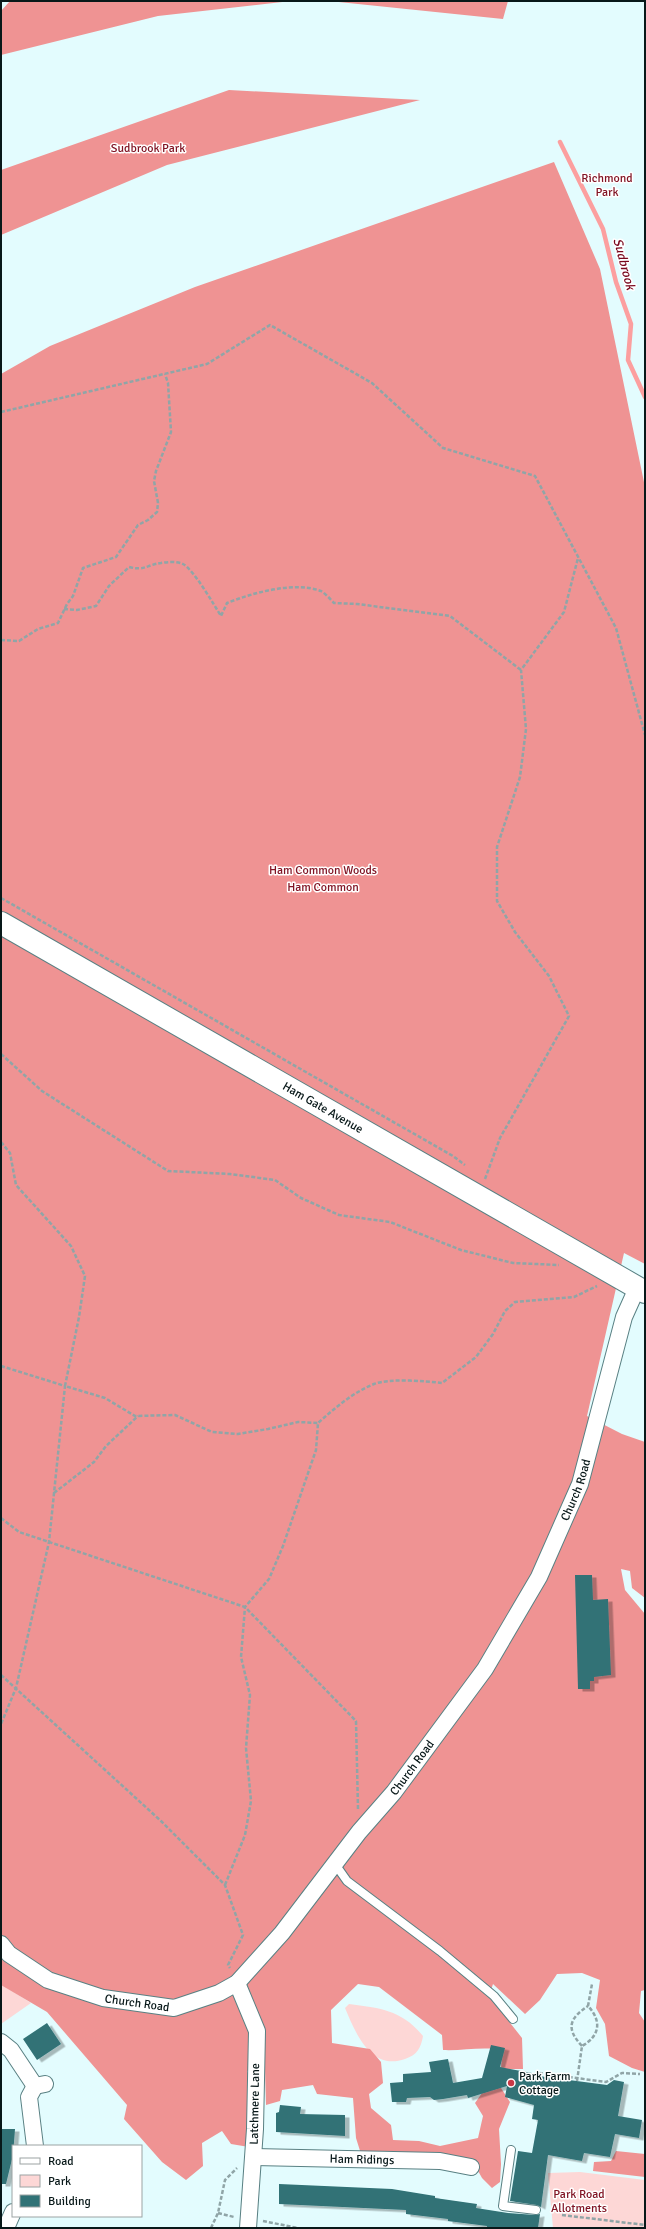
<svg xmlns="http://www.w3.org/2000/svg" width="646" height="2229" viewBox="0 0 646 2229" font-family="Signika,sans-serif">
<defs>
<filter id="shadow"><feDropShadow dx="4.5" dy="2.5" stdDeviation="0" flood-color="#0004"/></filter>
</defs>
<rect width="100%" height="100%" fill="#e3fcfe"/>
<path fill="#fdd7d6" d="M 1,1984 L 31,2003 L 1,2024 Z
M 349,2004 C 380,2008 402,2010 423,2036 C 421,2048 417,2055 405,2059 C 371,2071 356,2034 345,2008 Z
M 580,2172 L 645,2180 L 645,2228 L 553,2228 L 548,2173 Z"/>
<path fill="#ef9393" d="M 10,1 L 291,1 L 158,16 L 1,55 L 1,11 Z
M 329,1 L 508,1 L 503,19 Z
M 229,90 L 420,100 L 167,165 L 1,235 L 1,170 Z
M 554,162 L 600,269 L 645,487 L 645,1264 L 624,1253 L 587,1416 L 622,1434 L 645,1442 L 645,1598 L 632,1588 L 630,1571 L 621,1569 L 625,1590 L 645,1614 L 645,1990 L 641,1991 L 639,2013 L 645,2022 L 645,2072 L 632,2068 L 609,2056 L 605,2024 L 596,2008 L 600,1980 L 582,1973 L 557,1974 L 540,2000 L 525,2014 L 493,1984 L 489,1996 L 522,2038 L 523,2069 L 501,2069 L 502,2050 C 482,2046 463,2051 443,2050 L 442,2035 L 379,1987 L 358,1984 L 331,2010 L 332,2043 L 370,2049 L 381,2062 L 383,2083 L 369,2094 L 371,2108 L 391,2125 L 393,2140 L 419,2141 L 440,2146 L 478,2138 L 483,2116 L 475,2103 L 487,2086 L 501,2088 L 510,2102 L 499,2129 L 501,2164 L 500,2182 L 492,2188 L 482,2178 L 472,2160 L 361,2154 L 356,2138 L 353,2098 L 317,2094 L 313,2085 L 282,2090 L 280,2101 L 266,2105 L 265,2069 L 247,2071 L 254,2085 L 249,2147 L 231,2144 L 222,2131 L 202,2143 L 203,2166 L 186,2180 L 162,2162 L 124,2119 L 127,2105 L 47,2012 L 1,1985 L 1,374 L 50,346 L 195,287 Z
M 616,2151 L 645,2154 L 645,2177 L 593,2171 L 594,2162 L 611,2161 Z"/>
<g fill="none" stroke-linecap="round" stroke-linejoin="round">
<path stroke="#fc9f9f" stroke-width="4.5" d="M 560,142 L 603,229 L 616,282 L 631,324 L 628,360 L 645,397"/>
</g>
<path fill="#307276" filter="url(#shadow)" d="M 575,1575 L 592,1575 L 593,1600 L 608,1599 L 611,1675 L 594,1677 L 594,1681 L 590,1681 L 590,1689 L 578,1689 Z
M 47,2023 L 61,2044 L 37,2060 L 23,2039 Z
M 491,2045 L 505,2048 L 500,2067 L 532,2073 L 531,2075 L 607,2085 L 614,2080 L 624,2082 L 618,2116 L 642,2120 L 639,2138 L 615,2134 L 610,2157 L 584,2153 L 582,2161 L 548,2155 L 541,2207 L 537,2205 L 510,2201 L 518,2151 L 532,2153 L 538,2120 L 532,2119 L 534,2105 L 505,2097 L 507,2086 L 468,2098 L 467,2095 L 443,2099 L 434,2100 L 430,2097 L 407,2098 L 406,2102 L 392,2102 L 390,2083 L 403,2082 L 403,2074 L 431,2072 L 429,2062 L 448,2059 L 453,2083 L 482,2078 Z
M 280,2105 L 301,2107 L 300,2114 L 345,2115 L 345,2136 L 276,2132 L 276,2113 L 279,2112 Z
M 1,2129 L 15,2129 L 13,2155 L 6,2184 L 1,2184 Z
M 279,2184 L 392,2189 L 435,2196 L 435,2198 L 477,2204 L 476,2208 L 508,2213 L 535,2215 L 540,2214 L 538,2228 L 487,2228 L 487,2226 L 448,2221 L 448,2219 L 406,2214 L 406,2210 L 279,2204 Z"/>
<g fill="none" stroke-linecap="round" stroke-linejoin="round">
<defs>
<path id="lane" d="M 335,1864 L 347,1881 L 440,1951 L 494,1996 L 513,2019
M 511,2150 L 503,2206 L 536,2210"/>
<g id="street">
<path id="s1" d="M 1,1944 L 9,1954 L 48,1980 L 103,1998 L 174,2008 L 219,1993 L 237,1983 L 282,1933 L 359,1832 L 394,1792 L 485,1669 L 539,1577 L 580,1484 L 624,1317 L 637,1288"/>
<path d="M 237,1983 L 257,2031 L 255,2129 L 248,2228"/>
<path d="M 1,2042 L 11,2050 L 35,2086 L 45,2084"/>
<path d="M 35,2146 L 29,2097 L 35,2086"/>
<path id="s2" d="M 254,2157 L 440,2161 L 471,2167"/>
<path d="M 6,2228 L 13,2212"/>
</g>
<g id="secondary">
<path id="s3" d="M 1,923 L 645,1292"/>
</g>
</defs>
<use href="#lane" stroke="#598083" stroke-width="10"/>
<use href="#street" stroke="#598083" stroke-width="18"/>
<use href="#secondary" stroke="#598083" stroke-width="24"/>
<path stroke="#90a5a7" stroke-width="2.5" stroke-dasharray="4 2" stroke-linecap="butt" d="M 1,412 L 207,364 L 270,325 L 372,383 L 443,448 L 535,476 L 616,628 L 645,735
M 64,609 L 77,610 L 96,606 L 109,586 L 129,567 C 145,571 146,565 161,563 C 167,562 177,561 183,564 C 194,570 214,605 221,616 L 227,603 C 252,593 294,581 321,591 C 325,593 331,600 334,603 L 357,604 L 450,616 L 521,670
M 1,640 L 19,641 L 38,629 L 58,623 L 67,604 L 73,596 L 83,568 L 116,557 L 138,525 L 148,520 L 157,512 L 158,503 L 154,481 L 156,471 L 171,432 L 168,383 L 165,374
M 1,898 L 453,1156 L 465,1165
M 1,1054 L 42,1091 L 168,1171 L 230,1174 L 275,1180 L 301,1198 L 339,1215 L 390,1222 L 461,1250 L 513,1263 L 559,1265
M 1,1142 L 10,1153 L 16,1185 L 71,1246 L 85,1276 L 79,1317 L 65,1386 L 105,1398 L 135,1416 L 175,1415 L 212,1432 L 238,1434 L 268,1429 L 298,1422 L 318,1423
M 485,1179 L 500,1138 L 569,1016 L 549,976 L 515,932 L 497,901 L 497,847 L 520,777 L 526,729 L 521,670 L 564,612 L 578,558
M 1,1366 L 65,1386 L 49,1542 L 16,1688 L 1,1724
M 54,1493 L 94,1462 L 106,1446 L 138,1416
M 1,1518 L 19,1532 L 245,1607 L 356,1721 L 358,1809
M 1,1675 L 161,1821 L 225,1885 L 243,1935 L 228,1965 L 230,1968
M 225,1885 L 245,1835 L 251,1801 L 246,1748 L 250,1695 L 241,1657 L 245,1607 L 269,1579 L 283,1546 L 316,1450 L 318,1423 C 335,1408 352,1393 374,1384 C 390,1378 424,1381 442,1383 L 476,1357 L 493,1334 L 505,1311 L 515,1302 L 574,1297 L 597,1286
M 582,2046 C 565,2028 570,2018 588,2006
M 539,2073 L 606,2082 L 622,2073 L 640,2074
M 577,2081 L 582,2046 C 600,2036 602,2021 588,2006 L 592,1984
M 218,2213 L 234,2217
M 562,2215 L 645,2225
M 263,2221 L 298,2228
M 211,2228 L 218,2213 L 225,2180 L 237,2168"/>
<use href="#lane" stroke="#fff" stroke-width="8"/>
<use href="#street" stroke="#fff" stroke-width="16"/>
<use href="#secondary" stroke="#fff" stroke-width="22"/>
</g>
<circle fill="#c93846" stroke="#fff" stroke-width="1.5" cx="511" cy="2083" r="4"/>
<g text-anchor="middle" dominant-baseline="central" stroke-width="3" stroke-linejoin="round" paint-order="stroke">
<g font-size="12" fill="#811424" stroke="#fff">
<text x="148" y="148">Sudbrook Park</text>
<text x="607" y="178">Richmond<tspan x="607" dy="14">Park</tspan></text>
<text x="323" y="870">Ham Common Woods</text>
<text x="323" y="887">Ham Common</text>
<text x="579" y="2194">Park Road<tspan x="579" dy="14">Allotments</tspan></text>
</g>
<g font-size="12" fill="#081819" stroke="#fff">
<text stroke="none"><textPath href="#s3" startOffset="371">Ham Gate Avenue</textPath></text>
<text stroke="none"><textPath href="#s1" startOffset="859">Church Road</textPath></text>
<text stroke="none"><textPath href="#s1" startOffset="535">Church Road</textPath></text>
<text stroke="none"><textPath href="#s1" startOffset="152">Church Road</textPath></text>
<text transform="translate(255 2104) rotate(-89)">Latchmere Lane</text>
<text stroke="none"><textPath href="#s2" startOffset="108">Ham Ridings</textPath></text>
</g>
<g font-size="12" fill="#081819" stroke="#fff" text-anchor="start">
<text x="519" y="2076">Park Farm<tspan x="519" dy="14">Cottage</tspan></text>
</g>
<g font-size="13" font-style="italic" fill="#78071c" stroke="#fff">
<text transform="translate(624 264) rotate(75)">Sudbrook</text>
</g>
</g>
<rect width="646" height="2229" fill="none" stroke="#081819" stroke-width="4"/>
<rect x="12" y="2145" width="130" height="72" fill="#ffffff" stroke="#9ca3a3"/>
<rect x="20" y="2158" width="20" height="6" fill="#ffffff" stroke="#9ca3a3"/>
<text x="48" y="2165" font-size="12" fill="#081819">Road</text>
<rect x="20" y="2175" width="20" height="12" fill="#fdd7d6" stroke="#9ca3a3"/>
<text x="48" y="2185" font-size="12" fill="#081819">Park</text>
<rect x="20" y="2195" width="20" height="12" fill="#307276" stroke="#9ca3a3"/>
<text x="48" y="2205" font-size="12" fill="#081819">Building</text>
</svg>
